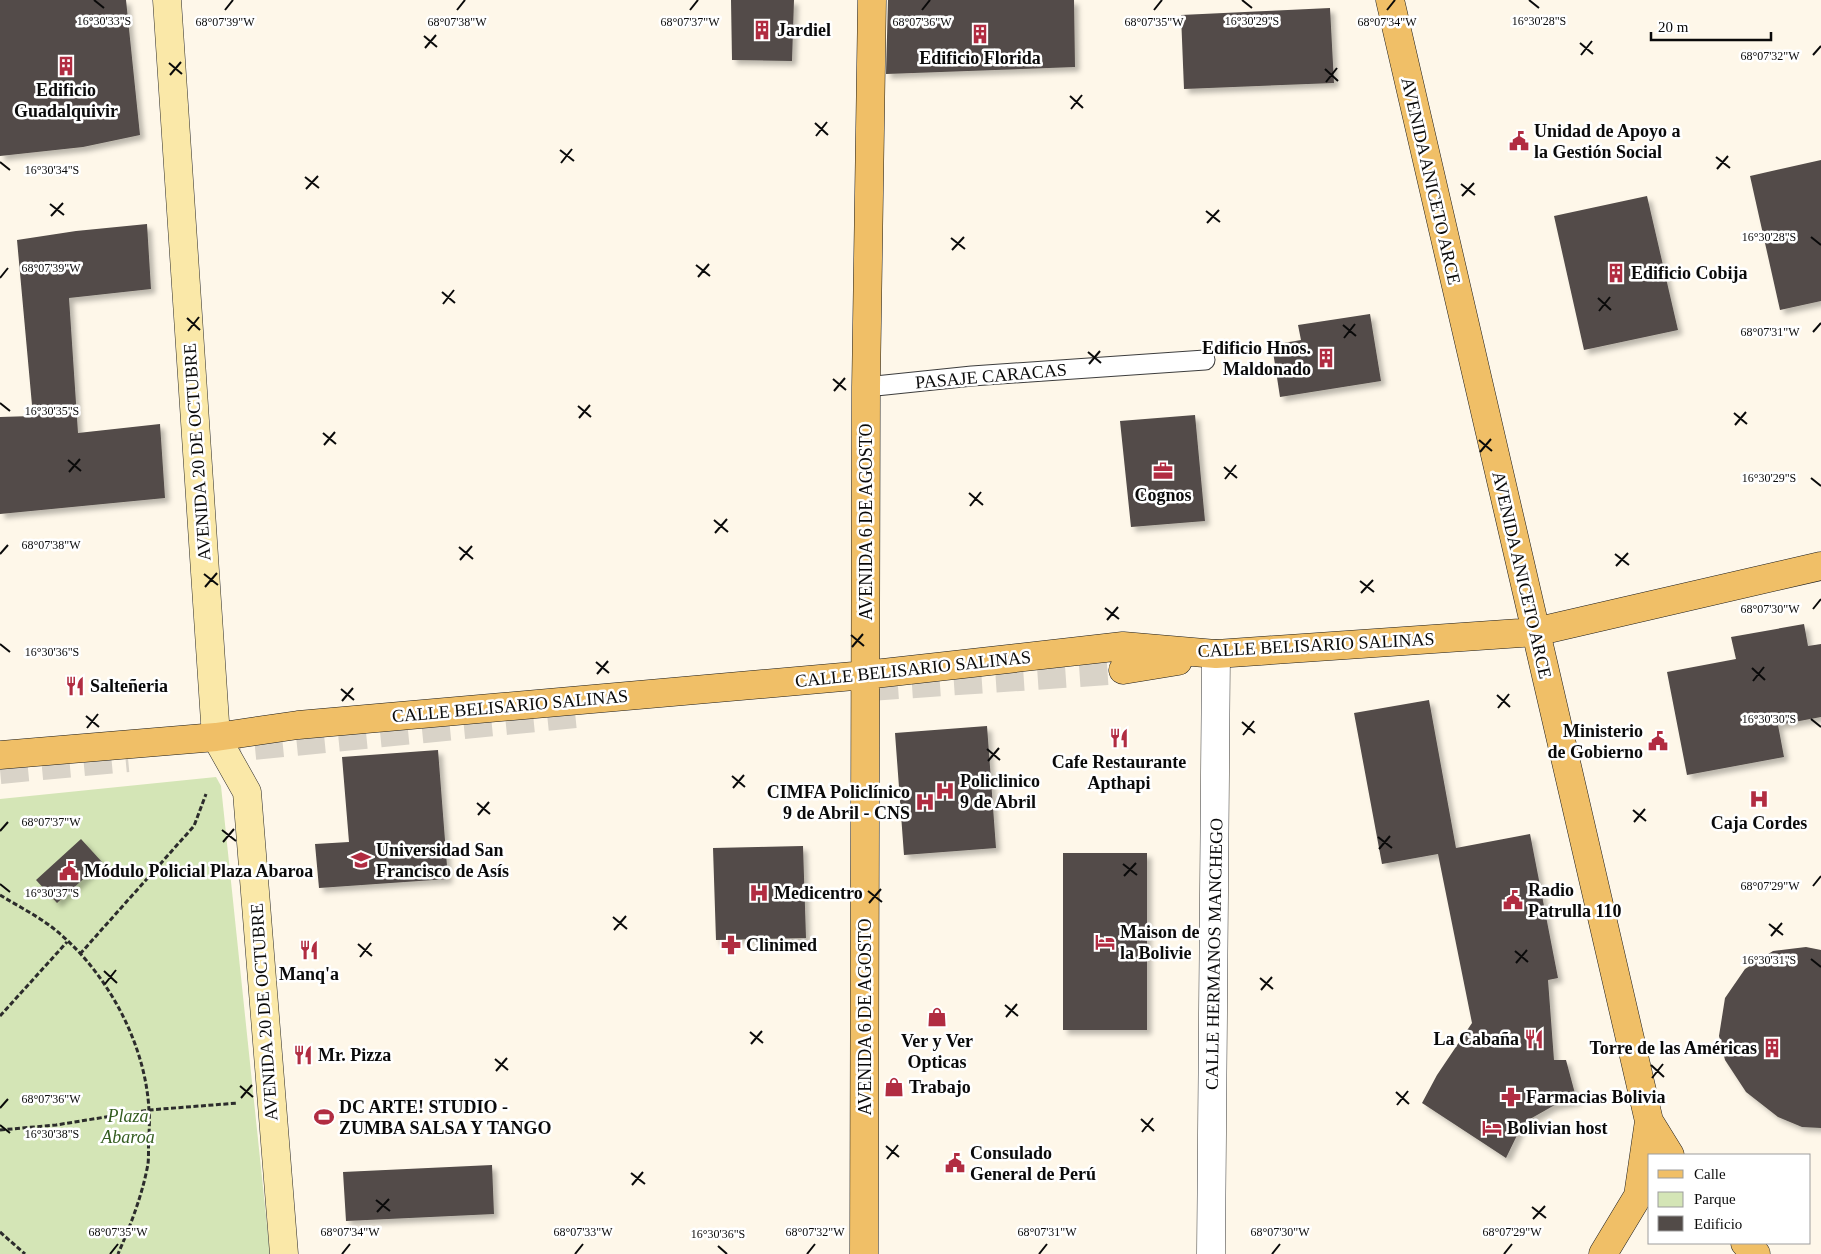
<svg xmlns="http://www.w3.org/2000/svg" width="1821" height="1254" viewBox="0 0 1821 1254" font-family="'Times New Roman',serif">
<defs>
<filter id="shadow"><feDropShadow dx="4.5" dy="4.5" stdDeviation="2.5" flood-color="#0004"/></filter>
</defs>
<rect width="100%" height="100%" fill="#fef7e9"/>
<path fill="#d4e5b6" d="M 216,777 L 221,786 L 270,1254 L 0,1254 L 0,799 Z"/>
<path fill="#524b48" filter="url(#shadow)" d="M 0,0 L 126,0 L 140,135 L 83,147 L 0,156 Z
M 731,0 L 794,0 L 792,61 L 732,60 Z
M 888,0 L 1074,0 L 1075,67 L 886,74 Z
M 1330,8 L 1334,83 L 1184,89 L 1181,15 Z
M 1821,160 L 1821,301 L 1780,310 L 1750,176 Z
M 1647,196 L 1678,330 L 1584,350 L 1554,216 Z
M 147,224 L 151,289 L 69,298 L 78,433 L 160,424 L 165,498 L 0,514 L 0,417 L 33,416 L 17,240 L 76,231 Z
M 1370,314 L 1381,381 L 1280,397 L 1272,345 L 1301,340 L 1298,325 Z
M 1195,415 L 1205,521 L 1131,527 L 1120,421 Z
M 1804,624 L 1808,646 L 1821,644 L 1821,717 L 1778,725 L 1784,757 L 1687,775 L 1667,672 L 1736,659 L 1731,637 Z
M 1429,700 L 1456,848 L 1530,834 L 1558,978 L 1548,980 L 1554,1060 L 1566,1060 L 1577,1101 L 1553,1106 L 1523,1123 L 1506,1158 L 1422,1103 L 1437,1075 L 1472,1023 L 1438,854 L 1382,864 L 1354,713 Z
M 987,726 L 996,848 L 904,855 L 895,733 Z
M 438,750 L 448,879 L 319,888 L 315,844 L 349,842 L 342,757 Z
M 81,839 L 102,862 L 57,903 L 36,880 Z
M 803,846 L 806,938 L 716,940 L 713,848 Z
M 1063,853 L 1147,853 L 1147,1030 L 1063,1030 Z
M 1806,947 L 1821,950 L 1821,1128 L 1802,1127 L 1778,1117 L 1746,1092 L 1725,1060 L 1719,1036 L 1725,998 L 1745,969 L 1773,951 Z
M 492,1165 L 494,1214 L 346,1221 L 343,1172 Z"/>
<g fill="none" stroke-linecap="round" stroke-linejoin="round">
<path stroke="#d9d3c8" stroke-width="28" stroke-dasharray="28 14" stroke-linecap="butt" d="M 870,687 L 1123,670
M 213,750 L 576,714
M 0,770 L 128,758"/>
<defs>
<path id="service" d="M 866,387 L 972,376 L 1205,360"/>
<path id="minor" d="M 1211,1254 L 1216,654"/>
<path id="secondary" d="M 167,0 L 216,737 L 247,792 L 284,1254"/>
<path id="primary" d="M 1390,0 L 1649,1121 L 1670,1155
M 1123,670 L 1178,661
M 0,755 L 216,737 L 298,725 L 865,675 L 1123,646 L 1216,654 L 1535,632 L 1821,566
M 1745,1243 L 1756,1254
M 864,1254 L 866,387 L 872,0
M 1603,1254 L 1638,1196 L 1649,1121"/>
</defs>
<use href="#service" stroke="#3d3d3d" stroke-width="21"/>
<use href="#minor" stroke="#3d3d3d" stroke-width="29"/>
<use href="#secondary" stroke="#2c2c2c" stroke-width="29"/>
<use href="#primary" stroke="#1b1b1b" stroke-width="29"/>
<path stroke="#2c2c2c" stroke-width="3" stroke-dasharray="5 2.5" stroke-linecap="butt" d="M 0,895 C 16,905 34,914 49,925 C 104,966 146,1042 149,1111 C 150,1120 149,1129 149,1137 C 148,1146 149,1155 148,1164 C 142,1196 131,1224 118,1254
M 80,954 L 194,826 L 206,794
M 0,1016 L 67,942
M 0,1130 L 56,1125 L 149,1110 L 238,1103
M 0,1232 L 25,1254"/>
<use href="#service" stroke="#fff" stroke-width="19"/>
<use href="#minor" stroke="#fff" stroke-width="28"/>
<use href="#secondary" stroke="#fae8a8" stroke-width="28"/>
<use href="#primary" stroke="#f0bf67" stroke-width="28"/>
</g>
<path fill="none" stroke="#0a0a0a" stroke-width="2" d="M 94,0 L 104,8M 1242,0 L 1252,8M 1529,0 L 1539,8M 225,10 L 233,0M 457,10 L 465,0M 690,10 L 698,0M 922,10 L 930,0M 1154,10 L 1162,0M 1387,10 L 1395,0M 424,36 L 437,47M 1580,43 L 1593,54M 425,48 L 436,35M 1581,55 L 1592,41M 1813,55 L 1821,46M 169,63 L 182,74M 1325,69 L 1338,81M 170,75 L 181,62M 1326,82 L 1337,68M 1070,96 L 1083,108M 1071,109 L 1082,95M 815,123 L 828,135M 816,136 L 827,122M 560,150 L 574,161M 1716,157 L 1730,168M 0,162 L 10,170M 561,163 L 572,149M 1717,169 L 1728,156M 305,177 L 319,188M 1461,184 L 1475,195M 306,189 L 318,176M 1462,196 L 1474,183M 50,204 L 64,215M 1206,211 L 1220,222M 51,216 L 63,203M 1207,223 L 1219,210M 1811,237 L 1821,245M 951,238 L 965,249M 952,250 L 964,237M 696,265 L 710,276M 698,277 L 709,264M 0,278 L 8,268M 442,292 L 455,303M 1598,298 L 1611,310M 443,304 L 454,290M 1599,311 L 1610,297M 187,318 L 200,330M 1343,325 L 1356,336M 188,331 L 199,317M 1813,332 L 1821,323M 1344,338 L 1355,324M 1088,352 L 1101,363M 1089,364 L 1100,351M 833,379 L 846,390M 834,391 L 845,378M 0,403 L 10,411M 578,406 L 591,417M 1734,413 L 1747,424M 579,418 L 590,405M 1735,425 L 1746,412M 323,433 L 336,444M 1479,440 L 1492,451M 324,445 L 335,432M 1480,452 L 1491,439M 68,460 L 81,471M 1224,467 L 1237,478M 69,472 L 80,459M 1811,478 L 1821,486M 1225,479 L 1236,465M 969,493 L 983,505M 970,506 L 981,492M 714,520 L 728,532M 715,533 L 727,519M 459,547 L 473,559M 0,554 L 8,545M 1615,554 L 1629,565M 460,560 L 472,546M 1616,566 L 1628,553M 204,574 L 218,585M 1360,581 L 1374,592M 205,587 L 217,573M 1361,593 L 1373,580M 1105,608 L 1119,619M 1813,609 L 1821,599M 1107,620 L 1118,607M 851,635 L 864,646M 0,644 L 10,652M 852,647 L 863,634M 596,662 L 609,673M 1752,668 L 1765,680M 597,674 L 608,661M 1753,681 L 1764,667M 341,689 L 354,700M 1497,695 L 1510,707M 342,701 L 353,688M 1498,708 L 1509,694M 86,716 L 99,727M 1811,719 L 1821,727M 1242,722 L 1255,733M 87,728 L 98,714M 1243,735 L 1254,721M 987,749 L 1000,760M 988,761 L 999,748M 732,776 L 745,787M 733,788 L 744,775M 477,803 L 490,814M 1633,810 L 1646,821M 478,815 L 489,802M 1634,822 L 1645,809M 222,830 L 236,841M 0,831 L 8,822M 1378,837 L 1392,848M 223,842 L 234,829M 1379,849 L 1390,836M 1123,864 L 1137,875M 1124,876 L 1136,863M 0,884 L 10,892M 1813,886 L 1821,876M 868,891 L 882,902M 869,903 L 881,889M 613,917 L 627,929M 1769,924 L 1783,935M 614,930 L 626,916M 1771,936 L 1782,923M 358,944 L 372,956M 1515,951 L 1528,962M 360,957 L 371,943M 1811,959 L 1821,967M 1516,963 L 1527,950M 104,971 L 117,983M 1260,978 L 1273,989M 105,984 L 116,970M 1261,990 L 1272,977M 1005,1005 L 1018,1016M 1006,1017 L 1017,1004M 750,1032 L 763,1043M 751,1044 L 762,1031M 495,1059 L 508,1070M 1651,1065 L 1664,1077M 496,1071 L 507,1058M 1652,1078 L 1663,1064M 240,1086 L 253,1097M 1396,1092 L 1409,1104M 241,1098 L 252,1085M 1397,1105 L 1408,1091M 0,1108 L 8,1099M 1141,1119 L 1154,1131M 0,1125 L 10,1133M 1142,1132 L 1153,1118M 886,1146 L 899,1157M 887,1159 L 898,1145M 631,1173 L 645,1184M 632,1185 L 643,1172M 376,1200 L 390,1211M 1532,1207 L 1546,1218M 377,1212 L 389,1199M 1533,1219 L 1545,1206M 718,1246 L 727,1254M 110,1254 L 118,1244M 342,1254 L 350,1244M 575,1254 L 583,1244M 807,1254 L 815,1244M 1039,1254 L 1047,1244M 1272,1254 L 1280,1244M 1504,1254 L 1512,1244"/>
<defs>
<symbol id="building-bare" viewBox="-9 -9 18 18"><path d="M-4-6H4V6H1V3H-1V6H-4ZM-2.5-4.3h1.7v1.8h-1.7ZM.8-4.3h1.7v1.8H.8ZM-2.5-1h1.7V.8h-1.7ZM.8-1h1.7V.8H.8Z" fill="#b12c41" stroke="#fff" stroke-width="2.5" paint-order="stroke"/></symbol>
<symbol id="civic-bare" viewBox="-9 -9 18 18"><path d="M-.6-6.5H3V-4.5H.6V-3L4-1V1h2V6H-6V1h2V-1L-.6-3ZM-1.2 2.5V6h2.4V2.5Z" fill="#b12c41" stroke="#fff" stroke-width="2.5" paint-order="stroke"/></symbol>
<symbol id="office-bare" viewBox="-9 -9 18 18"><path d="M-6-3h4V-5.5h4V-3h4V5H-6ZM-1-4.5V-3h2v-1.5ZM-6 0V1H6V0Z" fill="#b12c41" stroke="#fff" stroke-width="2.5" paint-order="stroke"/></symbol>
<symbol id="restaurant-bare" viewBox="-9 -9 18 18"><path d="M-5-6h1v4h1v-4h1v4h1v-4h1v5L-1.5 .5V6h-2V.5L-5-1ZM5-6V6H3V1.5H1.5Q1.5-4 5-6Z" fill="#b12c41" stroke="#fff" stroke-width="2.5" paint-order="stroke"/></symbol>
<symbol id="hospital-bare" viewBox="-9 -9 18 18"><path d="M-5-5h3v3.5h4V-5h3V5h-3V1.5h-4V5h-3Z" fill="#b12c41" stroke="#fff" stroke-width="2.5" paint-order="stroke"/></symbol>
<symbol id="university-bare" viewBox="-9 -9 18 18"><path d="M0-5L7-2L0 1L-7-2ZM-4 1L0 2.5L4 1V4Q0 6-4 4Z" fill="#b12c41" stroke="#fff" stroke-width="2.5" paint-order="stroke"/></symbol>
<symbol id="hotel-bare" viewBox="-9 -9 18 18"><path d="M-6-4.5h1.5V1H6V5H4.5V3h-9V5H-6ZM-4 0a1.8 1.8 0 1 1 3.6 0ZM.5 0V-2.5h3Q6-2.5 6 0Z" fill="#b12c41" stroke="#fff" stroke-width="2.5" paint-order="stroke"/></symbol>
<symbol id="pharmacy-bare" viewBox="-9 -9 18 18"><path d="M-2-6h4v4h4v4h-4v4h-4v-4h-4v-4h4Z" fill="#b12c41" stroke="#fff" stroke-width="2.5" paint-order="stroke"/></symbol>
<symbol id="shop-bare" viewBox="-9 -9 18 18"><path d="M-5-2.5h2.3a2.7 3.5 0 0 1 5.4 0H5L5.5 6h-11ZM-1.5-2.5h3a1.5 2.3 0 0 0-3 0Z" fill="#b12c41" stroke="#fff" stroke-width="2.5" paint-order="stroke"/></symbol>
<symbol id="stadium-bare" viewBox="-9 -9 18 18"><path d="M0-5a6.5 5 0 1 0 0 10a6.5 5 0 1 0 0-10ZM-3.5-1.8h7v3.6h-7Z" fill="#b12c41" stroke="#fff" stroke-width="2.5" paint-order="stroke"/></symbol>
</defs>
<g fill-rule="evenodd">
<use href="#building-bare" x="748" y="16" width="28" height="28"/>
<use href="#building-bare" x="966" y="20" width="28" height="28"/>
<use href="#building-bare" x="52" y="52" width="28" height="28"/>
<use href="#civic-bare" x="1505" y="127" width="28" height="28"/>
<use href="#building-bare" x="1602" y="259" width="28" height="28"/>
<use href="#building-bare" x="1312" y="344" width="28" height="28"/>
<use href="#office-bare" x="1149" y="457" width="28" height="28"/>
<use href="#restaurant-bare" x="61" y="672" width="28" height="28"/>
<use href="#restaurant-bare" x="1105" y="724" width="28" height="28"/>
<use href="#civic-bare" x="1644" y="727" width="28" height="28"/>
<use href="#hospital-bare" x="931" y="777" width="28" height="28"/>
<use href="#hospital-bare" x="1745" y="785" width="28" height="28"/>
<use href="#hospital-bare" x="911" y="788" width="28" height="28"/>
<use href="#university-bare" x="347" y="846" width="28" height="28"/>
<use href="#civic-bare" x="55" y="857" width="28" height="28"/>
<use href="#hospital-bare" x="745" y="879" width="28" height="28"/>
<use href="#civic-bare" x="1499" y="886" width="28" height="28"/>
<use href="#hotel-bare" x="1091" y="928" width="28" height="28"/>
<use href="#pharmacy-bare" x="717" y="931" width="28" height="28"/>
<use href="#restaurant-bare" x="295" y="936" width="28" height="28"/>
<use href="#shop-bare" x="923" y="1003" width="28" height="28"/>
<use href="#restaurant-bare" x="1520" y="1025" width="28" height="28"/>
<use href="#building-bare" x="1758" y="1034" width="28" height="28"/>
<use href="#restaurant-bare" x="289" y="1041" width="28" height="28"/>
<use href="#shop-bare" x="880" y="1073" width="28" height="28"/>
<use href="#pharmacy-bare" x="1497" y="1083" width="28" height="28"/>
<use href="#stadium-bare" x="310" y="1103" width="28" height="28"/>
<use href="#hotel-bare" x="1478" y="1114" width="28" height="28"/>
<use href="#civic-bare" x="941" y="1149" width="28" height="28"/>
</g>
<g text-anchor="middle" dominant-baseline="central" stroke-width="5" stroke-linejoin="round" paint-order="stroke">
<g font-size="18" font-weight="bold" fill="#0a0a0a" stroke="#fff" text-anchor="start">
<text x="777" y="30">Jardiel</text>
<text x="980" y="58" text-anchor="middle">Edificio Florida</text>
<text x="66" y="90" text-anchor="middle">Edificio<tspan x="66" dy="21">Guadalquivir</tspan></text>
<text x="1534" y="131">Unidad de Apoyo a<tspan x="1534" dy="21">la Gestión Social</tspan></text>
<text x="1631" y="273">Edificio Cobija</text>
<text x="1311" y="348" text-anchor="end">Edificio Hnos.<tspan x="1311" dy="21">Maldonado</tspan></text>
<text x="1163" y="495" text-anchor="middle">Cognos</text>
<text x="90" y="686">Salteñeria</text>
<text x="1643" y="731" text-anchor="end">Ministerio<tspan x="1643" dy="21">de Gobierno</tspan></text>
<text x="1119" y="762" text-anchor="middle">Cafe Restaurante<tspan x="1119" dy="21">Apthapi</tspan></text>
<text x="960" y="781">Policlinico<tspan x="960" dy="21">9 de Abril</tspan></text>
<text x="910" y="792" text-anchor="end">CIMFA Policlínico<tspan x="910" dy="21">9 de Abril - CNS</tspan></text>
<text x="1759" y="823" text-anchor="middle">Caja Cordes</text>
<text x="376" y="850">Universidad San<tspan x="376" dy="21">Francisco de Asís</tspan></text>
<text x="84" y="871">Módulo Policial Plaza Abaroa</text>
<text x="1528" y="890">Radio<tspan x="1528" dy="21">Patrulla 110</tspan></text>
<text x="774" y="893">Medicentro</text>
<text x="1120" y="932">Maison de<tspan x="1120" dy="21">la Bolivie</tspan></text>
<text x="746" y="945">Clinimed</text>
<text x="309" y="974" text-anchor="middle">Manq'a</text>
<text x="1519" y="1039" text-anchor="end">La Cabaña</text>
<text x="937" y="1041" text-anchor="middle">Ver y Ver<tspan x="937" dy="21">Opticas</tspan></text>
<text x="1757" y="1048" text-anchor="end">Torre de las Américas</text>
<text x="318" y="1055">Mr. Pizza</text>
<text x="909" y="1087">Trabajo</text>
<text x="1526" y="1097">Farmacias Bolivia</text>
<text x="339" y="1107">DC ARTE! STUDIO -<tspan x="339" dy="21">ZUMBA SALSA Y TANGO</tspan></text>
<text x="1507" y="1128">Bolivian host</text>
<text x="970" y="1153">Consulado<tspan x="970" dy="21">General de Perú</tspan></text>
</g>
<g font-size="18" fill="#0a0a0a" stroke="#fff">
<text transform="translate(1431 181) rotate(77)">AVENIDA ANICETO ARCE</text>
<text transform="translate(991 376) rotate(-5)">PASAJE CARACAS</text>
<text transform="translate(197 452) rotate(-94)">AVENIDA 20 DE OCTUBRE</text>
<text transform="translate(866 522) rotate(-90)">AVENIDA 6 DE AGOSTO</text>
<text transform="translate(1522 575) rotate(77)">AVENIDA ANICETO ARCE</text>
<text transform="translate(1316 645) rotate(-3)">CALLE BELISARIO SALINAS</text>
<text transform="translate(913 669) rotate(-6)">CALLE BELISARIO SALINAS</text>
<text transform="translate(510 706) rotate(-5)">CALLE BELISARIO SALINAS</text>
<text transform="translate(1214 954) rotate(-89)">CALLE HERMANOS MANCHEGO</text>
<text transform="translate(264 1012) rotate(-94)">AVENIDA 20 DE OCTUBRE</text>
<text transform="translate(865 1017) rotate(-90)">AVENIDA 6 DE AGOSTO</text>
</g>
<g font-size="18" font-style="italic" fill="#345d20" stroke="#fff">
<text x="128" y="1116">Plaza<tspan x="128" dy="21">Abaroa</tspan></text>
</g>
</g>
<g font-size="12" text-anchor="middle" fill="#0a0a0a" stroke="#fff" stroke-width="5" stroke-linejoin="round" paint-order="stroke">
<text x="104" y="25">16°30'33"S</text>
<text x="1252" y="25">16°30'29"S</text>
<text x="1539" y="25">16°30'28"S</text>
<text x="225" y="26">68°07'39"W</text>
<text x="457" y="26">68°07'38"W</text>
<text x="690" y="26">68°07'37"W</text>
<text x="922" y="26">68°07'36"W</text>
<text x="1154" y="26">68°07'35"W</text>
<text x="1387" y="26">68°07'34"W</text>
<text x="1770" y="60">68°07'32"W</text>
<text x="52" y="174">16°30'34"S</text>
<text x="1769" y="241">16°30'28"S</text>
<text x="51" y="272">68°07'39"W</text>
<text x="1770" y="336">68°07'31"W</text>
<text x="52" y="415">16°30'35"S</text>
<text x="1769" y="482">16°30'29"S</text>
<text x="51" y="549">68°07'38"W</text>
<text x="1770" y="613">68°07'30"W</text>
<text x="52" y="656">16°30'36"S</text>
<text x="1769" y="723">16°30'30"S</text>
<text x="51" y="826">68°07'37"W</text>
<text x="1770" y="890">68°07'29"W</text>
<text x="52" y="897">16°30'37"S</text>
<text x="1769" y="964">16°30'31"S</text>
<text x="51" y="1103">68°07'36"W</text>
<text x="52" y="1138">16°30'38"S</text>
<text x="118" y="1236">68°07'35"W</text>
<text x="350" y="1236">68°07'34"W</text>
<text x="583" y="1236">68°07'33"W</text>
<text x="815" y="1236">68°07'32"W</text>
<text x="1047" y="1236">68°07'31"W</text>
<text x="1280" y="1236">68°07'30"W</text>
<text x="1512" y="1236">68°07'29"W</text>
<text x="718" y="1238">16°30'36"S</text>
</g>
<rect x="1648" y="1154" width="162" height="90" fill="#ffffff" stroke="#9d9d9d"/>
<rect x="1658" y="1170" width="25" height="8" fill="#f0bf67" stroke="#9d9d9d"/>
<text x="1694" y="1179" font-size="15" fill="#0a0a0a">Calle</text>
<rect x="1658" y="1192" width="25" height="15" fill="#d4e5b6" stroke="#9d9d9d"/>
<text x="1694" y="1204" font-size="15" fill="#0a0a0a">Parque</text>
<rect x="1658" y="1216" width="25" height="15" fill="#524b48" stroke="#9d9d9d"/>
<text x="1694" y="1229" font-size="15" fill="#0a0a0a">Edificio</text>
<path d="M1651 32v8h120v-8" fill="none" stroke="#0a0a0a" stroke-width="2.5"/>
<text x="1658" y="32" font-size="15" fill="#0a0a0a" stroke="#ffffff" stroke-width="4" paint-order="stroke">20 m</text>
</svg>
